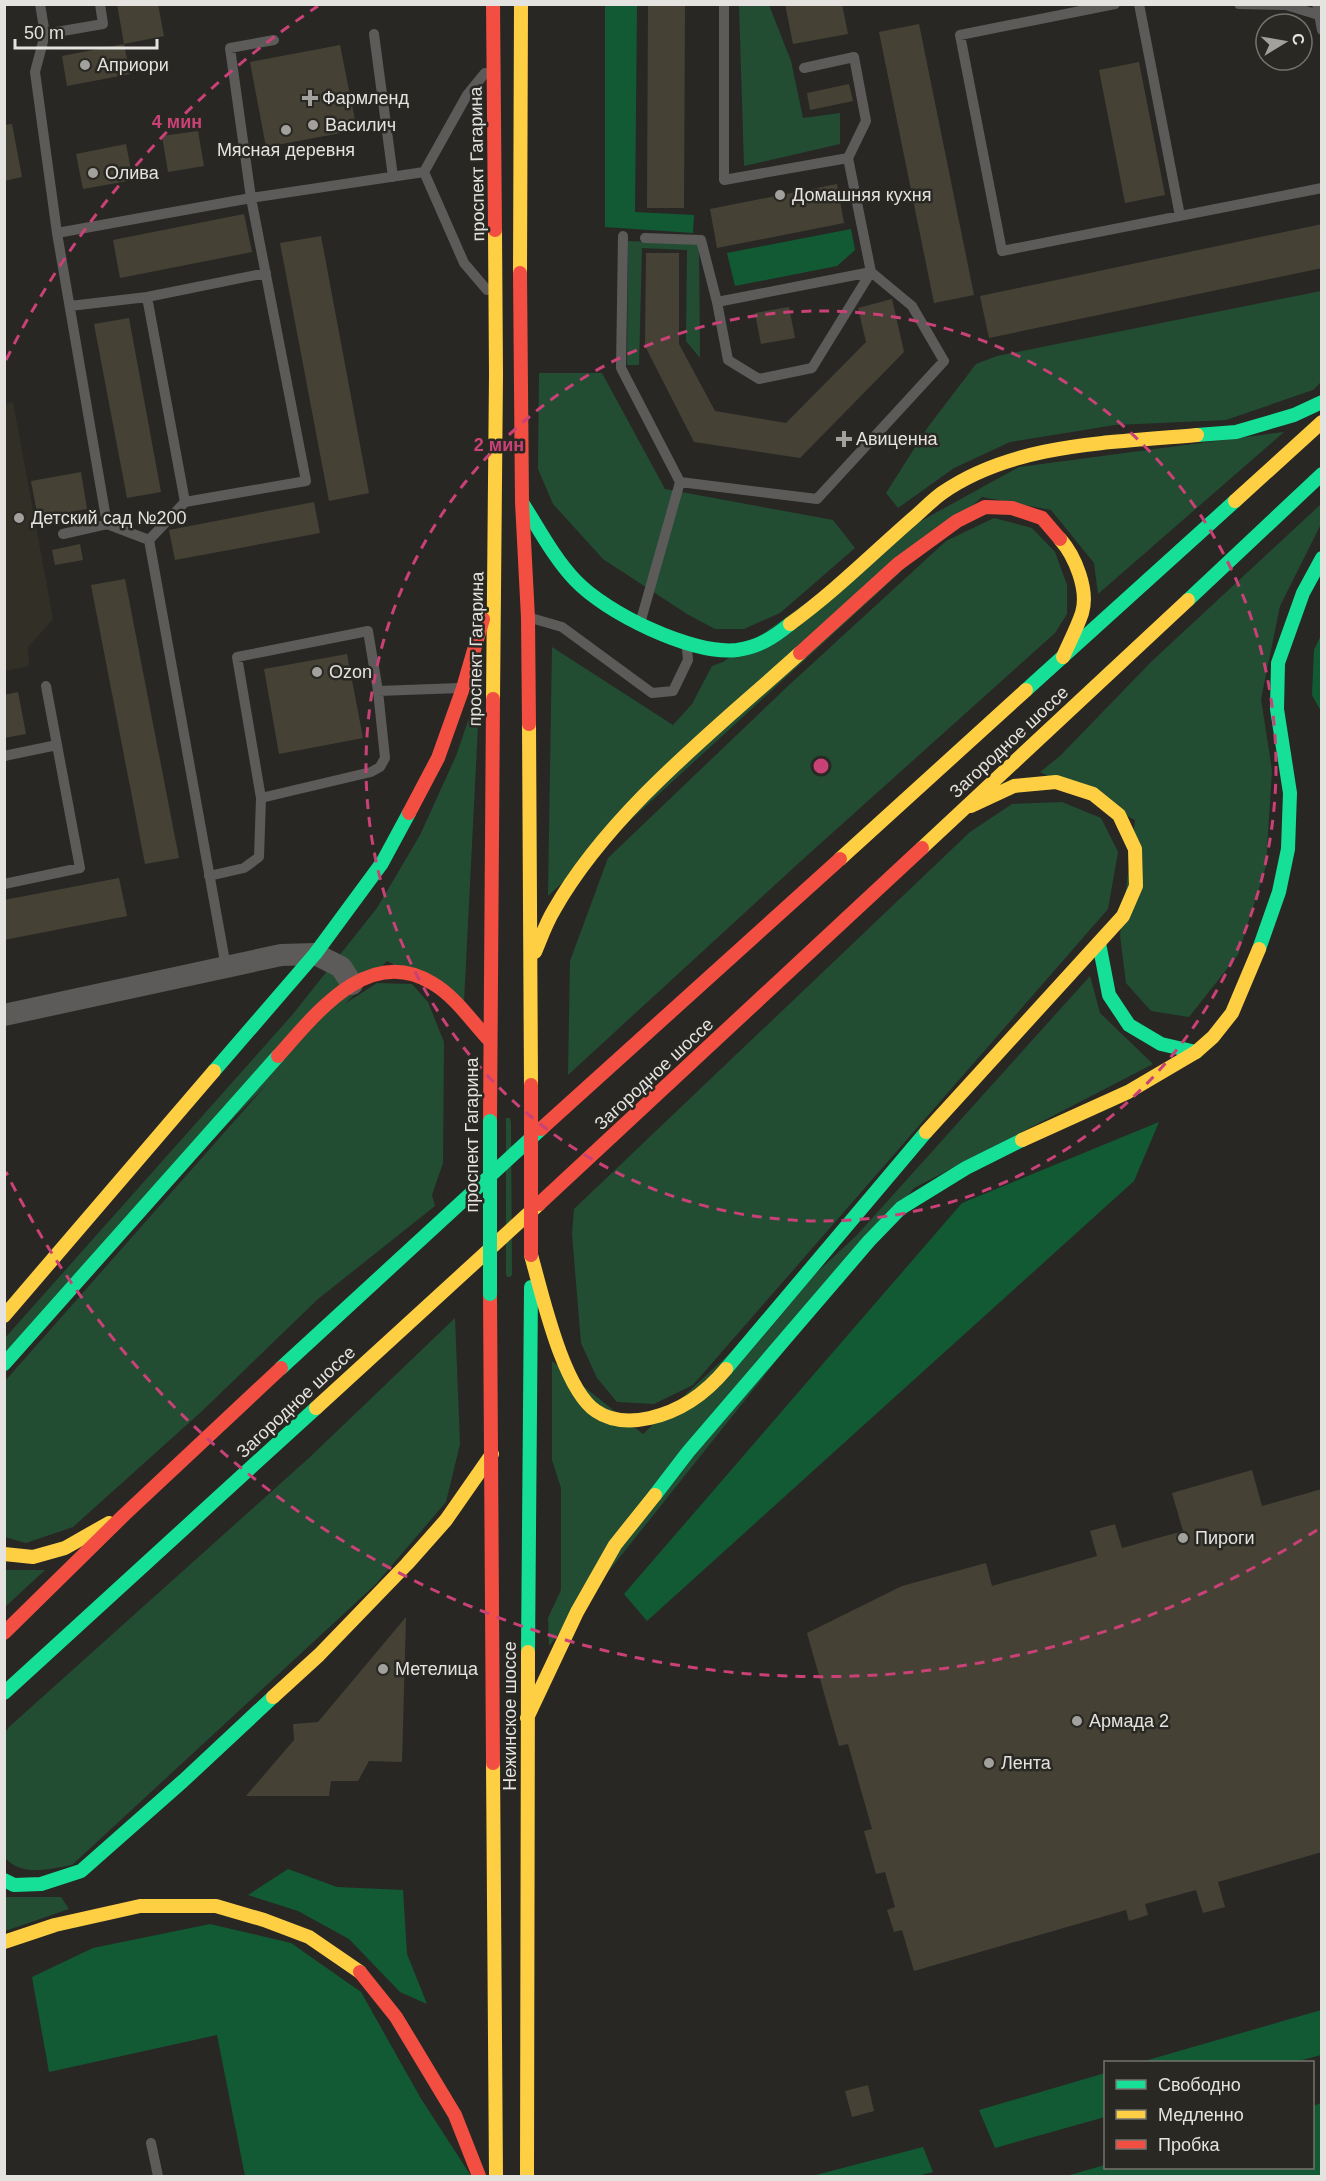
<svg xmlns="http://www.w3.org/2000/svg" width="1326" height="2181" viewBox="0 0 1326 2181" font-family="Arial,sans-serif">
<rect width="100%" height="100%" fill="#282724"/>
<path fill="#323026" d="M 13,402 L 53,619 L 28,647 L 29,666 L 5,671 L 4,404 Z"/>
<path fill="#224d33" d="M 739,5 L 769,5 L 791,61 L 803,118 L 840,113 L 840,144 L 744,166 Z
M 628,241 L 699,244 L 700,358 L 686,341 L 687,250 L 642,248 L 639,365 L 627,365 Z
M 1321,291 L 1321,382 L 1313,390 L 1226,420 L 1115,425 L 1010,442 L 954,468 L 898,508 L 886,493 L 928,427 L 976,364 L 997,356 Z
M 539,373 L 602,373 L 665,489 L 833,520 L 855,548 L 780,613 L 744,629 L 715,629 L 687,614 L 603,559 L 553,504 L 538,469 Z
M 1284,432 L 1098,594 L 1094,563 L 1051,510 L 982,497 L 548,896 L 552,647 L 673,725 L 692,704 L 712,666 L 723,662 L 919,522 L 1019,467 Z
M 1321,504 L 1321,524 L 1280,606 L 1261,699 L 1272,770 L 1266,866 L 1238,955 L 1189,1017 L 1151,1011 L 1126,983 L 1120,935 L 1135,820 L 1040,772 L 1060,756 L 1152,661 Z
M 994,518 L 1032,528 L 1055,552 L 1067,585 L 1067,614 L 1055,633 L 801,861 L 568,1075 L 570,961 L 608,858 L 788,686 L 946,541 Z
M 480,686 L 464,1002 L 387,961 L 5,1352 L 5,1338 L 293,1014 L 377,908 L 420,835 L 456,756 Z
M 1062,802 L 1101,818 L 1118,852 L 1108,909 L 693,1385 L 654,1404 L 617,1402 L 597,1378 L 581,1343 L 572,1234 L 574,1209 L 970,832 L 1012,804 Z
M 1090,976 L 1100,1013 L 1153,1064 L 914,1188 L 549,1646 L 548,1618 L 561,1590 L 561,1488 L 552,1460 L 552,1361 L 643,1434 L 857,1235 Z
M 377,983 L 412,984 L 428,1002 L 444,1042 L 443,1163 L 432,1195 L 435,1206 L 318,1299 L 201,1412 L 73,1527 L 26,1543 L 5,1537 L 5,1381 L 290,1058 L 343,1005 Z
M 506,1118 L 510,1118 L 511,1123 L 512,1275 L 510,1277 L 507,1277 L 506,1274 Z
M 455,1318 L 460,1444 L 446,1502 L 376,1584 L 72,1865 C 49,1869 23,1877 5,1858 L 4,1734 L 9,1727 L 310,1457 Z
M 5,1570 L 45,1570 L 5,1607 Z
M 4,1897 L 61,1897 L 69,1909 L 5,1931 Z"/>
<path fill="#125a34" d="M 605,5 L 637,5 L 635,212 L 694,215 L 693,233 L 605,227 Z
M 851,229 L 855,250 L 837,266 L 735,286 L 727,253 Z
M 1321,635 L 1321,711 L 1312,695 L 1314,650 Z
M 1159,1122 L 1134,1181 L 647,1621 L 624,1594 L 962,1203 Z
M 288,1869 L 337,1887 L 403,1890 L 407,1954 L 427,2004 L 400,1992 L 349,1939 L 298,1911 L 248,1895 Z
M 210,1924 L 291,1943 L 361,1992 L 420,2097 L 471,2176 L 245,2176 L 217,2035 L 49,2072 L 32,1977 L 93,1948 Z
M 1321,2010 L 1321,2055 L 1295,2062 L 1141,2062 Z
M 1105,2073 L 1105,2117 L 995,2148 L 979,2110 Z
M 1321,2103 L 1321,2176 L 1066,2176 L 1105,2165 L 1106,2168 L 1312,2168 L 1313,2106 Z
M 923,2147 L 933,2172 L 917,2176 L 812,2176 Z"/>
<path fill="#454235" d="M 117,4 L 158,4 L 164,36 L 124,44 Z
M 648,4 L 685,4 L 684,208 L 647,208 Z
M 785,4 L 842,4 L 848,34 L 793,44 Z
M 919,24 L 974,295 L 934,303 L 879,32 Z
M 124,44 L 130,74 L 67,86 L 62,56 Z
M 340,45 L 357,130 L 266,147 L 250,62 Z
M 1139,62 L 1165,195 L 1125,203 L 1099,70 Z
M 849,84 L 853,101 L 810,110 L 807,93 Z
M 12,124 L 22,177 L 4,181 L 4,125 Z
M 198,131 L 204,166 L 168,172 L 162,136 Z
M 126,144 L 133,180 L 83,189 L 76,154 Z
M 837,184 L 844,223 L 717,248 L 710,209 Z
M 244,214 L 252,252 L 120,278 L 113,240 Z
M 1322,224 L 1322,268 L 989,338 L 980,296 Z
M 321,236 L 369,493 L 329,501 L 280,243 Z
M 646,253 L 679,253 L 679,344 L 715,411 L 786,423 L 866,342 L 858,308 L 892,299 L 904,352 L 800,458 L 694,442 L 645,346 Z
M 789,307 L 795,338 L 761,344 L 755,313 Z
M 129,318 L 161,492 L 127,498 L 94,324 Z
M 81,472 L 87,509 L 38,518 L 31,481 Z
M 314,502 L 320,533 L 175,560 L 169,530 Z
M 80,544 L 83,560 L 55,565 L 52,550 Z
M 125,579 L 179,858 L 145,864 L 91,585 Z
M 347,654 L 363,738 L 279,754 L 264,669 Z
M 18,692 L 26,734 L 4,738 L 4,695 Z
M 119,878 L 127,916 L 4,940 L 4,900 Z
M 1252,1470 L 1262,1506 L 1322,1489 L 1322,1852 L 1218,1882 L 1225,1907 L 1203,1913 L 1196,1890 L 1145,1904 L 1148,1915 L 1129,1921 L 1126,1910 L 914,1971 L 902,1930 L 894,1932 L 887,1910 L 895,1907 L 885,1872 L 876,1874 L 864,1831 L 872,1829 L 848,1744 L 839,1746 L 807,1633 L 902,1586 L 986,1563 L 992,1586 L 1097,1556 L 1090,1531 L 1115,1524 L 1122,1548 L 1183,1531 L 1172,1493 Z
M 406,1617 L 402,1762 L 369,1761 L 358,1781 L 331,1781 L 329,1796 L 246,1796 L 294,1740 L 293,1724 L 318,1722 Z
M 868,2085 L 874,2111 L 852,2117 L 845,2091 Z"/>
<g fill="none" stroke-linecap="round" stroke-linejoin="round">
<path stroke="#5c5b5a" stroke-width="10" d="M 40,4 L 45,34 L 35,72 L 57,233 L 107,524 L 149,540
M 1115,4 L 960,35 L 1002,251 L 1322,188
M 1139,4 L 1180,216
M 1239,4 L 1286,5 L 1322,16
M 1317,4 L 1322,30
M 45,34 L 103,24 L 100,4
M 374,34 L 393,177
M 804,68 L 854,57 L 866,121 L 848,158
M 424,172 L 464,263 L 487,290
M 424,172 L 467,95 L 485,73
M 57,233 L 251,198 L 424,172
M 623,236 L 621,368 L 680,482
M 645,238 L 701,240 L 717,302 L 871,272
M 147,297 L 185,502 L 149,540 L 226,967
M 717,302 L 728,360 L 759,379 L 812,368 L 871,272
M 70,306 L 147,297 L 266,273
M 185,502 L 306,481 L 251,198 L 230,48 L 274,40
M 63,534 L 107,524
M 531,618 L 562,627 L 652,693 L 673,691 L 688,660 L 687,649
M 641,620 L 680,482 L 817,499 L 944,361 L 912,306 L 871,272 L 848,158 L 724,180 L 724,4
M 4,756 L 57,745
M 261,798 L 237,657 L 368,631 L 378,691
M 209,876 L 244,868 L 259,857 L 261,798 L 371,772 L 380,767 L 385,758 L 378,691 L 460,688
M 4,884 L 80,868 L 46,686
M 151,2143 L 158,2176"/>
<path stroke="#5c5b5a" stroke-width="22" d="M 4,1015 L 281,955 L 315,954 L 341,967 L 352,984"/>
<path stroke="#16e098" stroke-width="14" d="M 1197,435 L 1236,432 L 1294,415 L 1322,402
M 523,504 C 539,529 554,558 575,580 C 606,613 692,655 737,650 C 759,647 774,637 790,624
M 1188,600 L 1322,474
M 1026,690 L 1235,501
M 1099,943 L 1109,995 L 1129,1025 L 1161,1044 L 1196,1052
M 1259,949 L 1279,892 L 1288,849 L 1290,793 L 1277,709 L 1278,663 L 1303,593 L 1322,558
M 214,1071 L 315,954 L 382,863 L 409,813
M 4,1364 L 278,1056
M 281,1368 L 541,1129
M 726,1369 L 926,1132
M 655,1495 L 688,1452 L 869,1241 L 901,1208 L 966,1168 L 1022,1140
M 528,1652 L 531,1287
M 4,1693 L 316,1408
M 4,1880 L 14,1885 L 41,1884 L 81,1871 L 183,1781 L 273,1697"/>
<path stroke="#ffcf43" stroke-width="14" d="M 520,273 L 521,4
M 1235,501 L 1322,422
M 1060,539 C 1075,556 1089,590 1082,613 C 1077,628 1069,643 1063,657
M 790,624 C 833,593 871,555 911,520 C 922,511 931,501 942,493 C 1015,442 1113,443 1197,435
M 493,699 L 496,374 L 495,230
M 529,724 L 531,1085
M 922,848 L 1188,600
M 840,859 L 1026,690
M 535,952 C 541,938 546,923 554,910 C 610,811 716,729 800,653
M 926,1132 L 1123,916 L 1136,886 L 1135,849 L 1119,815 L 1093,794 L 1056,782 L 1014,786 L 971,806
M 1022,1140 L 1128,1092 L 1196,1052 L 1213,1037 L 1232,1013 L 1259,949
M 531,1255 C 542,1294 563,1389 596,1411 C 612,1422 632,1422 650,1418 C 681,1411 706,1393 726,1369
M 4,1316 L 214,1071
M 316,1408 L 539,1204
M 4,1554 L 33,1557 L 65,1548 L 109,1523
M 273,1697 L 319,1655 L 407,1564 L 446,1520 L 492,1454
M 527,1718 L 577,1612 L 615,1545 L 655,1495
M 493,1763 L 496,2176
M 4,1942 L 55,1925 L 140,1906 L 216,1906 L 264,1920 L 309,1937 L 360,1972
M 527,2176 L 528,1652"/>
<path stroke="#f24e42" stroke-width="14" d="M 493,4 L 495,230
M 520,273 L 522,502 L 528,618 L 529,724
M 800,653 L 898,564 L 957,521 L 985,507 L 1012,508 L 1042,518 L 1060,539
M 409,813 L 438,758 L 463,688 L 483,619
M 278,1056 C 315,1015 368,944 432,983 C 455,996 472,1022 490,1041
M 490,1121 L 493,699
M 541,1129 L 840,859
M 539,1204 L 922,848
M 490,1294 L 493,1763
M 4,1633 L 124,1515 L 281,1368
M 360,1972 L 396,2017 L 455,2115 L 479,2176"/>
<path stroke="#16e098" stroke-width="14" d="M 490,1121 L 490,1294"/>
<path stroke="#f24e42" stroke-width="14" d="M 531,1085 L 531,1255"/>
</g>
<g fill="none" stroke="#c94176" stroke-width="3" stroke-dasharray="10 8">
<circle cx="821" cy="766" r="455"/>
<path d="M1317 1530A911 911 0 0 1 6 1172M6 360A911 911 0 0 1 318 6"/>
</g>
<g fill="#a2a19e" stroke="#292823" stroke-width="2">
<circle cx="85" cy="65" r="6"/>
<path d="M307 89h6v6h6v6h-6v6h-6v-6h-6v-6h6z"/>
<circle cx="313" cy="125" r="6"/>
<circle cx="286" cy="130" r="6"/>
<circle cx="93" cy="173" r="6"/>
<circle cx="780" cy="195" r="6"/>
<path d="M841 430h6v6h6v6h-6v6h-6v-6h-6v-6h6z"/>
<circle cx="19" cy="518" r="6"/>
<circle cx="317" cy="672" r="6"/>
<circle cx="1183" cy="1538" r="6"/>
<circle cx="383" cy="1669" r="6"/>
<circle cx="1077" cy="1721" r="6"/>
<circle cx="989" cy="1763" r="6"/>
</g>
<g text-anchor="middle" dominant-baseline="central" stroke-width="5" stroke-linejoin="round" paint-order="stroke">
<g font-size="18" fill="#e4e3e0" stroke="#292823" text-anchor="start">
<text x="97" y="65">Априори</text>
<text x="322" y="98">Фармленд</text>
<text x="325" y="125">Василич</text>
<text x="286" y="150" text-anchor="middle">Мясная деревня</text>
<text x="105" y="173">Олива</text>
<text x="792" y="195">Домашняя кухня</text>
<text x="856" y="439">Авиценна</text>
<text x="31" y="518">Детский сад №200</text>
<text x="329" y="672">Ozon</text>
<text x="1195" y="1538">Пироги</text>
<text x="395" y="1669">Метелица</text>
<text x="1089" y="1721">Армада 2</text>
<text x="1001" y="1763">Лента</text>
</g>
<g font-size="18" fill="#e4e3e0" stroke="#292823">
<text transform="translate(477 164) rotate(-91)">проспект Гагарина</text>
<text transform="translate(476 649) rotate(-89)">проспект Гагарина</text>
<text transform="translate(1009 742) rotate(-43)">Загородное шоссе</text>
<text transform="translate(654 1074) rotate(-43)">Загородное шоссе</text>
<text transform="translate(472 1135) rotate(-90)">проспект Гагарина</text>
<text transform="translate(296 1402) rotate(-43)">Загородное шоссе</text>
<text transform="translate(510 1716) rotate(-90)">Нежинское шоссе</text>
</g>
</g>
<circle cx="821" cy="766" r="9" fill="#c94176" stroke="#292823" stroke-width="3"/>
<g font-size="18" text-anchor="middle" font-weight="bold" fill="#c94176" stroke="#292823" stroke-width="5" stroke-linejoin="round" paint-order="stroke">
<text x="177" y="128">4 мин</text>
<text x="499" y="451">2 мин</text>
</g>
<rect width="1326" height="2181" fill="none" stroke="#e4e3e0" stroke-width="12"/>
<rect x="1104" y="2061" width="210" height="108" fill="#292823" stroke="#74736f" stroke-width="1.5"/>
<rect x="1116" y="2080" width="30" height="9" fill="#16e098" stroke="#74736f" stroke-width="1.5"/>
<text x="1158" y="2091" font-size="18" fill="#e4e3e0">Свободно</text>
<rect x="1116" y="2110" width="30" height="9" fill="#ffcf43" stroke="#74736f" stroke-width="1.5"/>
<text x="1158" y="2121" font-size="18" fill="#e4e3e0">Медленно</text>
<rect x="1116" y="2140" width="30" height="9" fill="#f24e42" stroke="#74736f" stroke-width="1.5"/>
<text x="1158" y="2151" font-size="18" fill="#e4e3e0">Пробка</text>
<g transform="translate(1284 42) rotate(79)"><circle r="28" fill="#292823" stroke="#74736f" stroke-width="1.5"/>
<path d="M0-4.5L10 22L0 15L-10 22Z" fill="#a2a19e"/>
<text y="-9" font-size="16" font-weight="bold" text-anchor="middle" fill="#e4e3e0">С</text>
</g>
<path d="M15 39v9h142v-9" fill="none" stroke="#e4e3e0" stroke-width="3"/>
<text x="24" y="39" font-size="18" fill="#e4e3e0" stroke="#292823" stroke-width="4.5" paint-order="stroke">50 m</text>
</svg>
